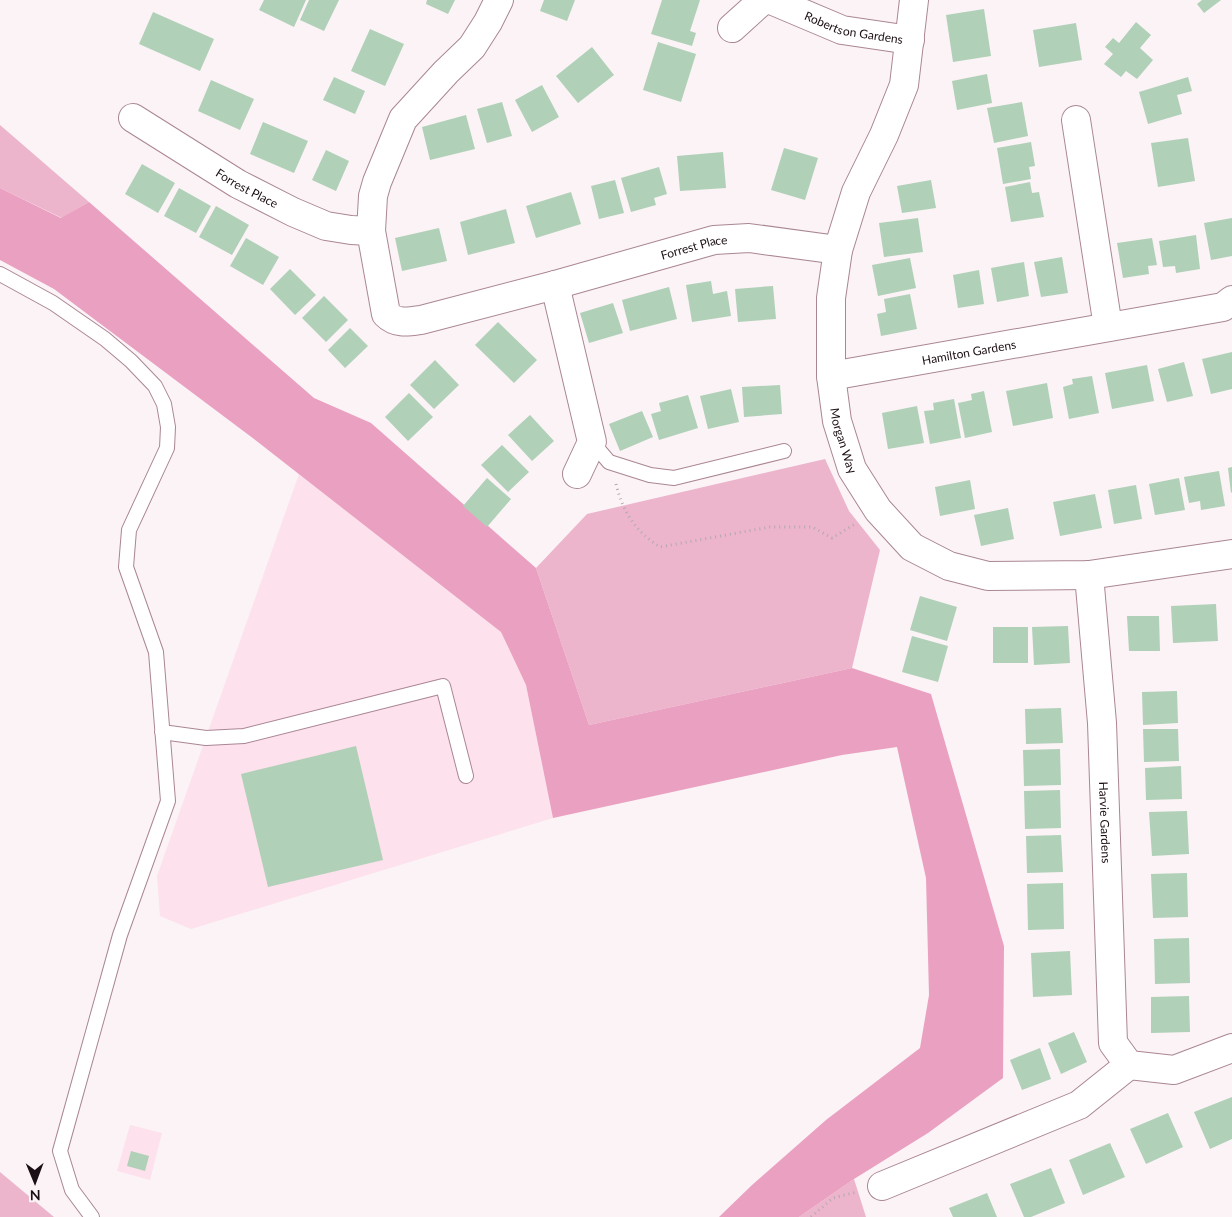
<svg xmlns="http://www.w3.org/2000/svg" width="1232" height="1217" viewBox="0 0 1232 1217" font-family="Lato,sans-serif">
<rect width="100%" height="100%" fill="#fbf3f6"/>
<path fill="#fde1ec" d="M 299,474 L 501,632 L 526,685 L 553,818 L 191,929 L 160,916 L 157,876 Z
M 130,1125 L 162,1133 L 150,1180 L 117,1171 Z"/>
<path fill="#ecb5cc" d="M 0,125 L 89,202 L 62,218 L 0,188 Z
M 825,459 L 849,511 L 880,550 L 852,668 L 589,725 L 536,568 L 587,514 Z
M 0,1172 L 54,1217 L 0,1217 Z
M 854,1179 L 866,1217 L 799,1217 Z"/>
<path fill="#eaa0c1" d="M 0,188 L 61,218 L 89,202 L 314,398 L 371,423 L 536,568 L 589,725 L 852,668 L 931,694 L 1004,946 L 1003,1078 L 928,1133 L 854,1179 L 799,1217 L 719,1217 L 752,1185 L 826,1120 L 920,1048 L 929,995 L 926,878 L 897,747 L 842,755 L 553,818 L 526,685 L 501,632 L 254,439 L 54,289 L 0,260 Z"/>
<path fill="#b0d0b8" d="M 264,0 L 306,0 L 294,27 L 259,10 Z
M 309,0 L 339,0 L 324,31 L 300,20 Z
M 427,0 L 455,0 L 448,14 L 426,4 Z
M 544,0 L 575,0 L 567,21 L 540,11 Z
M 662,0 L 700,0 L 690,31 L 696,33 L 692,46 L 651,34 Z
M 1202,0 L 1221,0 L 1204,13 L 1197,4 Z
M 984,9 L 991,56 L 953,62 L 946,15 Z
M 153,12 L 214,39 L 200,71 L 139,44 Z
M 1136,22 L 1151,35 L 1140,48 L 1153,60 L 1137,79 L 1126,71 L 1121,77 L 1104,64 L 1113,54 L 1105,47 L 1113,38 L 1119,43 Z
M 1076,23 L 1082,60 L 1039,67 L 1033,30 Z
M 370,29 L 404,44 L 385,86 L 351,71 Z
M 658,42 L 696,54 L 681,102 L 643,90 Z
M 592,47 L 614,75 L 578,103 L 556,76 Z
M 987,74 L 992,103 L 957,110 L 952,81 Z
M 334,77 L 365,91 L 355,114 L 323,100 Z
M 1188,77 L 1192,91 L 1177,95 L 1182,114 L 1148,124 L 1139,92 Z
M 211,80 L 254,99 L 240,130 L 198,111 Z
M 542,85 L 559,117 L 532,132 L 515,100 Z
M 502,102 L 512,136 L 487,143 L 477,109 Z
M 1022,102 L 1028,136 L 994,143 L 987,108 Z
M 466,115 L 475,149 L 430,160 L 422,127 Z
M 263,122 L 308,141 L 294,173 L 250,154 Z
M 1188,138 L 1195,181 L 1158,187 L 1151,143 Z
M 1031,142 L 1035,166 L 1029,167 L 1031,179 L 1003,184 L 997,148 Z
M 784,148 L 818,158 L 805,200 L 771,190 Z
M 326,150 L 349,161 L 336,191 L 312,180 Z
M 723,152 L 726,188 L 680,191 L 677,156 Z
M 142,164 L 175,183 L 158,213 L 125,194 Z
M 659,167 L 667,194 L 654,198 L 656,205 L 631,212 L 621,178 Z
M 615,180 L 624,213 L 599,219 L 591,186 Z
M 931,180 L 936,208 L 902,213 L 897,186 Z
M 1030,182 L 1032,193 L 1039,192 L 1044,217 L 1011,222 L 1005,187 Z
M 179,188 L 211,206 L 196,233 L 164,216 Z
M 571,192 L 581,224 L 536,238 L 526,206 Z
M 216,206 L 249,225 L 232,255 L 199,237 Z
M 506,209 L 515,243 L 468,255 L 460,222 Z
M 918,218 L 923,252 L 884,257 L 879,223 Z
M 1232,218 L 1232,256 L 1211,260 L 1204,223 Z
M 439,228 L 447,261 L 402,271 L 395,238 Z
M 1196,235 L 1200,269 L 1176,273 L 1175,266 L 1163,267 L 1159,241 Z
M 246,238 L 279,257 L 263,285 L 230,266 Z
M 1152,238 L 1157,265 L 1148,266 L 1149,274 L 1123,278 L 1117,243 Z
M 1062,257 L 1068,293 L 1041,297 L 1034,262 Z
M 910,258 L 916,288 L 878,296 L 872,265 Z
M 1024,262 L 1029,296 L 997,302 L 991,268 Z
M 290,269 L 316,295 L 295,315 L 270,289 Z
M 979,270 L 984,304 L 958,308 L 953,275 Z
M 711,281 L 713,294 L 727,291 L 731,316 L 692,322 L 686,285 Z
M 773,286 L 776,319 L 738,322 L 735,289 Z
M 669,287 L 677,319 L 630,331 L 622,300 Z
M 910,294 L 917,329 L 881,336 L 877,314 L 886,312 L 884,299 Z
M 324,296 L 348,320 L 326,342 L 302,318 Z
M 613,303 L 623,333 L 589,343 L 580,313 Z
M 498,322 L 537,360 L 514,383 L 475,345 Z
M 350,328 L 368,346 L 345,368 L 328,350 Z
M 1232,352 L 1232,389 L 1211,394 L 1202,359 Z
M 435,360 L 459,385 L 434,409 L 410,385 Z
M 1184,362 L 1193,396 L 1167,402 L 1158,369 Z
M 1147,365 L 1154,401 L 1112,409 L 1105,373 Z
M 1092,376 L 1099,413 L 1069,419 L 1063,387 L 1073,384 L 1072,379 Z
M 1047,383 L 1053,418 L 1013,426 L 1006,391 Z
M 780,385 L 782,414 L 744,417 L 742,387 Z
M 731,389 L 739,422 L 708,429 L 700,396 Z
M 984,391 L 992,432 L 965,438 L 958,403 L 972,400 L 971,394 Z
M 409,393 L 433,417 L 408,441 L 385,417 Z
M 688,395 L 698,428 L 659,440 L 651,414 L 661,411 L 659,403 Z
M 954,399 L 961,438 L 930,444 L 924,411 L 934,410 L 933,403 Z
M 917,406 L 924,443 L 888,449 L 882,413 Z
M 642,411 L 653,437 L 620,451 L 609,424 Z
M 530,415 L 554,441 L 532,461 L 508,435 Z
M 502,445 L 529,472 L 508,492 L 481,465 Z
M 1232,467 L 1232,492 L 1231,493 L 1228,468 Z
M 1219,471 L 1225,506 L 1201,510 L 1200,501 L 1189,503 L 1184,477 Z
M 487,478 L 511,499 L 487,527 L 463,506 Z
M 1179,478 L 1185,510 L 1155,515 L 1149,484 Z
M 970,480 L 975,509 L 940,516 L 935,487 Z
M 1136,485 L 1142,519 L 1114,524 L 1108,490 Z
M 1095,494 L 1102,528 L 1060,536 L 1053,502 Z
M 1008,508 L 1014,539 L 981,546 L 974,515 Z
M 920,596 L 957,607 L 947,641 L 910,630 Z
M 1216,604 L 1218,641 L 1173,643 L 1171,606 Z
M 1127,616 L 1159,616 L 1160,651 L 1129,651 Z
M 1068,626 L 1070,663 L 1034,665 L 1032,627 Z
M 993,627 L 1028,627 L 1028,663 L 993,663 Z
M 912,636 L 948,646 L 938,682 L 902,672 Z
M 1177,691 L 1178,723 L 1143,725 L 1142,692 Z
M 1061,708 L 1063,743 L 1026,744 L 1025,709 Z
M 1143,729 L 1178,729 L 1179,761 L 1144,762 Z
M 356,746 L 383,860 L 268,887 L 241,774 Z
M 1060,749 L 1061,785 L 1024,786 L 1023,750 Z
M 1181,766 L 1182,799 L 1146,800 L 1145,768 Z
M 1060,790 L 1061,828 L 1025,829 L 1024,791 Z
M 1187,811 L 1189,854 L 1152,856 L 1149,812 Z
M 1061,835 L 1063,872 L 1027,873 L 1026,836 Z
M 1187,873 L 1188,917 L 1153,918 L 1151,874 Z
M 1063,883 L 1064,929 L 1028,930 L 1027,884 Z
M 1189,938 L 1190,983 L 1155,984 L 1154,939 Z
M 1070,951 L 1072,995 L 1033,997 L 1031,953 Z
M 1189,996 L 1190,1032 L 1151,1033 L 1151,997 Z
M 1074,1032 L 1087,1062 L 1061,1074 L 1048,1043 Z
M 1040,1048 L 1051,1079 L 1022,1090 L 1010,1060 Z
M 1232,1097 L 1232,1139 L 1210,1149 L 1194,1112 Z
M 1168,1113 L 1183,1147 L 1146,1164 L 1130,1129 Z
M 1110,1143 L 1125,1177 L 1083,1195 L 1069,1160 Z
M 131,1151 L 149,1156 L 145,1171 L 127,1166 Z
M 1051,1168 L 1065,1203 L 1031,1217 L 1024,1217 L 1010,1184 Z
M 987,1193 L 997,1217 L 953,1217 L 949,1208 Z"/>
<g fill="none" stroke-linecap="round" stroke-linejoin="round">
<defs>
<path id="service" d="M 0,274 L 53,303 L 105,339 L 131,361 L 155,386 L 164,404 L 168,427 L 167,448 L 129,530 L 126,567 L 156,652 L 168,801 L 120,935 L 60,1151 L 72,1190 L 92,1217
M 592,442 L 609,462 L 650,475 L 674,478 L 784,451
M 162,732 L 206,738 L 244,736 L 443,686 L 466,776"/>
<g id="minor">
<path id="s1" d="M 499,0 L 488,22 L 472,47 L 446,72 L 403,119 L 377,182 L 373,196 L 371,231 L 386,314 C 396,324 407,322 421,320 L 555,285 L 714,240 L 749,238 L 838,250"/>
<path id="s2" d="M 771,0 L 842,30 L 910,40"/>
<path id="s3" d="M 914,0 L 904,85 L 884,135 L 856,192 L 838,250 L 831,298 L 831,376 L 837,421 L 852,469 L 878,510 L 912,547 L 949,566 L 988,576 L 1089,575 L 1232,554"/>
<path d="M 732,28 L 763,0"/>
<path id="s4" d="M 133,118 L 238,184 L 293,212 L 326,226 L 351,230 L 371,231"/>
<path d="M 1076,120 L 1108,327"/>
<path d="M 555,285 L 592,442 L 577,474"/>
<path id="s5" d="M 831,376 L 1223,307 L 1232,300"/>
<path id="s6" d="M 1089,575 L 1102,723 L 1113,1043 L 1129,1065 L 1174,1070 L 1232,1048"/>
<path d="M 882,1186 L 1079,1105 L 1129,1065"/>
</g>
</defs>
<use href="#service" stroke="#aa8695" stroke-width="16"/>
<use href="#minor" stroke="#aa8695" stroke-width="30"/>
<path stroke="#b3a9ad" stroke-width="3" stroke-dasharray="1 4" stroke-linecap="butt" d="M 616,484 C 623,512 635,531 660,547 L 770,527 L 812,527 L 832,538 L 855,524
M 811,1217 L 833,1198 L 857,1192"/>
<use href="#service" stroke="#fff" stroke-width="14"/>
<use href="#minor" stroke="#fff" stroke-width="28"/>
</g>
<g text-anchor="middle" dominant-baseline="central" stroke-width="4" stroke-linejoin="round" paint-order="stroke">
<g font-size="12" fill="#1b0e14" stroke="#fbf3f6">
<text stroke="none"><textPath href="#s2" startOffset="88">Robertson Gardens</textPath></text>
<text stroke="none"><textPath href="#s4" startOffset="134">Forrest Place</textPath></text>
<text stroke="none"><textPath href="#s1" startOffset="676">Forrest Place</textPath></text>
<text stroke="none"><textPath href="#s5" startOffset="140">Hamilton Gardens</textPath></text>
<text stroke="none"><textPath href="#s3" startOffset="456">Morgan Way</textPath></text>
<text stroke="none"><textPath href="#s6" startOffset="248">Harvie Gardens</textPath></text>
</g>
</g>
<g transform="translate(35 1182) rotate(179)" stroke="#fbf3f6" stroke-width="4" paint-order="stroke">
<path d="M0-4L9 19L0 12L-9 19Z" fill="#1b0e14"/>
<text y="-8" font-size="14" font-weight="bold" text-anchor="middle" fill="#1b0e14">N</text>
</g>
</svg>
